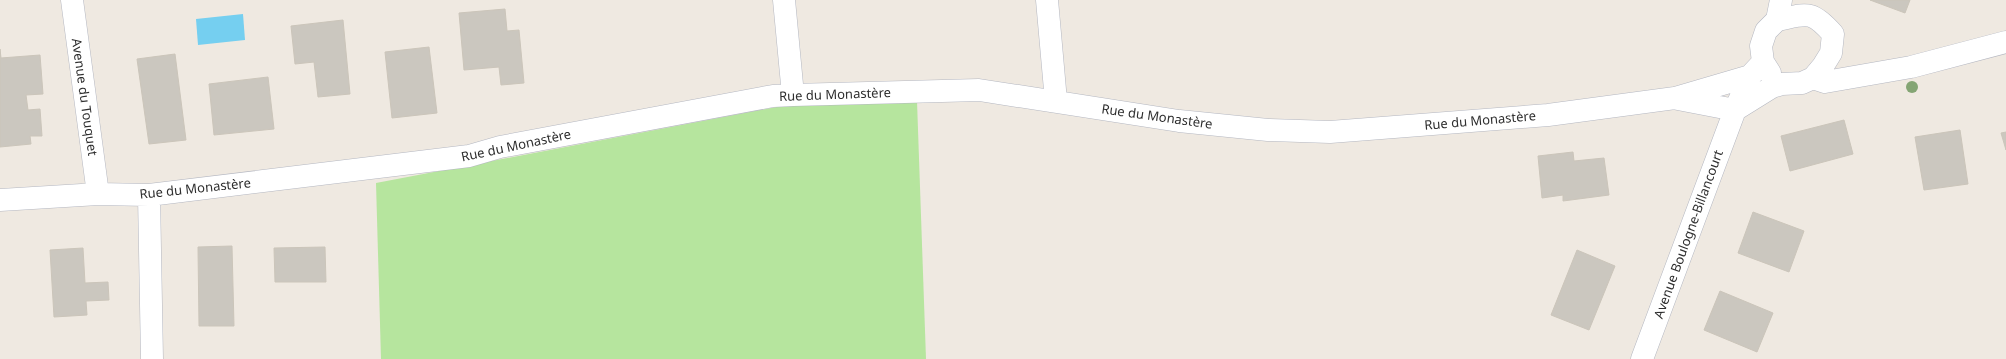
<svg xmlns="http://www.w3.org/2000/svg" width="2006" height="359" viewBox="0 0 2006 359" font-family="'Noto Sans',sans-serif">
<rect width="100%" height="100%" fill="#efe9e1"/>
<path fill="#b6e59e" d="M 917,101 L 926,359 L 381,359 L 376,183 L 787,105 Z"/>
<path fill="#75cff0" d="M 243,14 L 245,40 L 198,45 L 196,19 Z"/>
<path fill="#cbc7bf" stroke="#cbc5ba" d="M 1870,0 L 1910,0 L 1905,13 Z
M 505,9 L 507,31 L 519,30 L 524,83 L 501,85 L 499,67 L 464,70 L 459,13 Z
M 343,20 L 350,94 L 318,97 L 314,62 L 295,64 L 291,26 Z
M 429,47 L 437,113 L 392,118 L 385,52 Z
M 0,49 L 1,58 L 40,55 L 43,94 L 26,95 L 28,110 L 40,109 L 42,136 L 30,136 L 31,144 L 0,147 Z
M 175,54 L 186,140 L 149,144 L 137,59 Z
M 268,77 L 274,129 L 214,135 L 209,84 Z
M 1844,120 L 1853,154 L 1790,171 L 1781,136 Z
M 1960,130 L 1968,184 L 1924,190 L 1915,137 Z
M 2006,132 L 2006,150 L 2001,133 Z
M 1573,152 L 1574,161 L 1604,158 L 1609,195 L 1563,201 L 1563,195 L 1542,198 L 1538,156 Z
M 1753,212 L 1804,231 L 1789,272 L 1738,253 Z
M 232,246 L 234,326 L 199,326 L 198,247 Z
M 325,247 L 326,282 L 275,282 L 274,248 Z
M 83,248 L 85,283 L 108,282 L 109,300 L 86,301 L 87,315 L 54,317 L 50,250 Z
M 1577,250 L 1615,266 L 1589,330 L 1551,315 Z
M 1720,291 L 1773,313 L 1757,352 L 1704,330 Z"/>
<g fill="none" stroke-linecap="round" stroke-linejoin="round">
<defs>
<path id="minor" d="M 72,0 L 98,194
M 784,0 L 793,95
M 1047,0 L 1056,101
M 1770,73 L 1763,62 L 1761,46 L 1766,31 L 1777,20 L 1781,0
M 1813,78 L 1825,82 L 1911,67 L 2006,42
M 1678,99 L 1735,110
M 1735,110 L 1772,87 L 1782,84 L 1802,83 L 1813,78 L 1823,66 L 1831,53 L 1833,34 C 1811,9 1807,14 1777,20
M 149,195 L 152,359
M 0,200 L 98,194 L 149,195 L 469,156 L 500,147 L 773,96 L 793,95 L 979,90 L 1179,121 L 1268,130 L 1330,132 L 1548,115 L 1675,98 L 1750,76
M 1642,359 L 1735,110 L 1750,76 L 1763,62"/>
</defs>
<use href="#minor" stroke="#b4b7c1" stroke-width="23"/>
<use href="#minor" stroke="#fff" stroke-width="22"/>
</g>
<circle fill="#84a574" cx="1912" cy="87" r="6"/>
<g text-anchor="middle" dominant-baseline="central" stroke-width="3" stroke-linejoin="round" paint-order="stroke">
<g font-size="13" fill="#2e2e2e" stroke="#fff">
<text transform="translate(835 94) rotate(-2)">Rue du Monastère</text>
<text transform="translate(85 97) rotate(82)">Avenue du Touquet</text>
<text transform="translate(1157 116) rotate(8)">Rue du Monastère</text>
<text transform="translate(1480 120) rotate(-5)">Rue du Monastère</text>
<text transform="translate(516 145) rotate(-12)">Rue du Monastère</text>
<text transform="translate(195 188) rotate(-6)">Rue du Monastère</text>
<text transform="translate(1688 234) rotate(-70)">Avenue Boulogne-Billancourt</text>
</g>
</g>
</svg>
